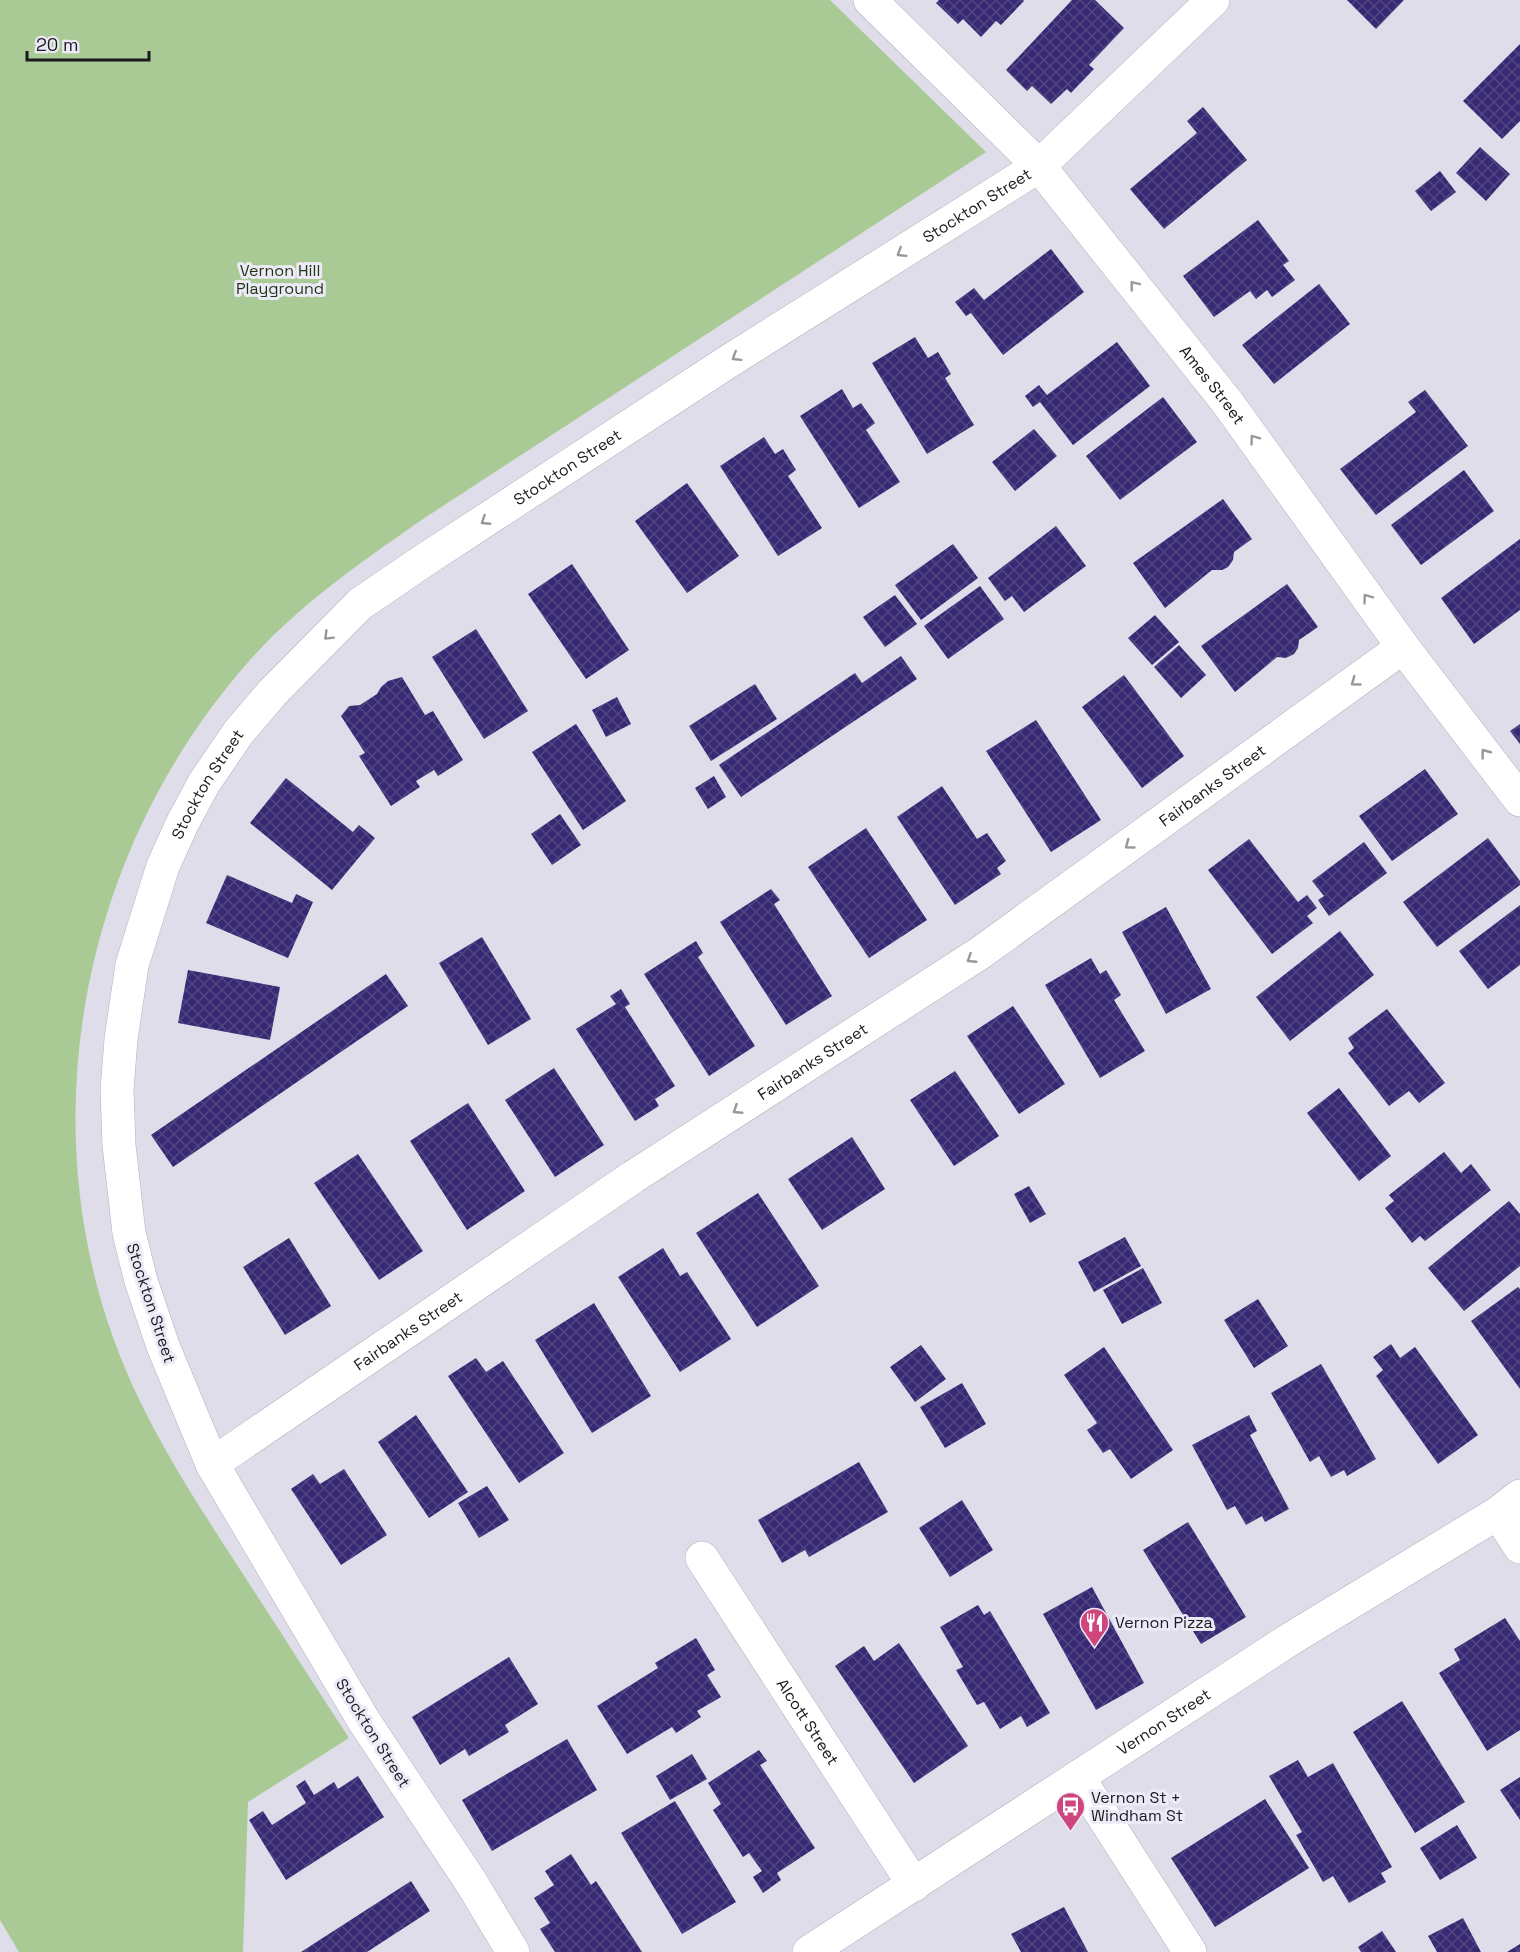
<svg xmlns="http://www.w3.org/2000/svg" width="1520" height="1952" viewBox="0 0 1520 1952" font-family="'Space Grotesk',sans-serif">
<defs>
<pattern id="building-cross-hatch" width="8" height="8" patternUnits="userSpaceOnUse" patternTransform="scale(1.5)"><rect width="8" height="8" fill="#382974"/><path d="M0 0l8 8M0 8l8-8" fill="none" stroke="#524682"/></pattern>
</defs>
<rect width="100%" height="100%" fill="#dfddea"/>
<path fill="#a9ca95" d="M 0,0 L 830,0 L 986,152 L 426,517 C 364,560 301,603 250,660 C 87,843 30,1109 114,1340 C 144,1423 193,1497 241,1571 C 277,1626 313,1683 349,1738 L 248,1802 L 243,1952 L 19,1952 L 0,1920 Z"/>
<path fill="url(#building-cross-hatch)" d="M 939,0 L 1023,0 L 1024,1 L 1001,25 L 996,21 L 981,37 L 963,19 L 958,24 L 936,3 Z
M 1072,0 L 1095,0 L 1124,28 L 1089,65 L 1094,69 L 1071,93 L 1067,89 L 1051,104 L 1032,86 L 1027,91 L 1006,70 Z
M 1347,0 L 1404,0 L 1376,29 Z
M 1520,44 L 1520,121 L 1502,139 L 1463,101 Z
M 1203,107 L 1247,160 L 1164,229 L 1130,189 L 1197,133 L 1187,121 Z
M 1480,147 L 1510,174 L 1486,201 L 1456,173 Z
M 1440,171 L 1456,192 L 1431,211 L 1415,191 Z
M 1258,220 L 1289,261 L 1283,265 L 1295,280 L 1272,297 L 1267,290 L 1256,299 L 1250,291 L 1214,317 L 1183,276 Z
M 1051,249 L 1084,292 L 1003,355 L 971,313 L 966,316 L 955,302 L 974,288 L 984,300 Z
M 1319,284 L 1350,324 L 1274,384 L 1242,345 Z
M 915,337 L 928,358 L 938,352 L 951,374 L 945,378 L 974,425 L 927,454 L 872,363 Z
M 1117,342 L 1150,386 L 1073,445 L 1040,402 L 1033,407 L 1025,396 L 1039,385 L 1047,395 Z
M 842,389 L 853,408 L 861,403 L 875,423 L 866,430 L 900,482 L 859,508 L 800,416 Z
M 1425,390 L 1468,446 L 1376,515 L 1340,469 L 1416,412 L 1408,402 Z
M 1163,397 L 1197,442 L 1120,500 L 1086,456 Z
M 1034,429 L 1057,456 L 1015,491 L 992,462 Z
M 764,437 L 775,454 L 783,449 L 796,470 L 788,476 L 822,528 L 778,556 L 720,466 Z
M 1464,470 L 1494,511 L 1421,565 L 1391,525 Z
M 687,483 L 739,556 L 687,593 L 635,521 Z
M 1223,499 L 1252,539 L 1234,552 L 1233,560 L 1228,567 L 1222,570 L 1212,570 L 1165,608 L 1133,563 Z
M 1056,526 L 1086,566 L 1024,612 L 1012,596 L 1005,601 L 988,578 Z
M 1520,539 L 1520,610 L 1474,644 L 1441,598 Z
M 953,544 L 978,578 L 921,620 L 895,585 Z
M 572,564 L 629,650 L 586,679 L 528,594 Z
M 1287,584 L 1318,627 L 1299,640 L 1298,648 L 1294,654 L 1286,658 L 1277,657 L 1235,692 L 1201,646 Z
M 980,586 L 1004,619 L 948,659 L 924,626 Z
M 895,595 L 917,624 L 885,647 L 863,617 Z
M 1155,615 L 1179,642 L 1152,665 L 1128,638 Z
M 476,629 L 528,711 L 484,739 L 432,657 Z
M 1179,645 L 1206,675 L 1181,698 L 1154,667 Z
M 901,656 L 917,679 L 741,797 L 719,765 L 855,673 L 862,683 Z
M 1124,675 L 1184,756 L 1142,788 L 1082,707 Z
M 402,677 L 425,715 L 433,711 L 463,760 L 438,776 L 434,770 L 416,781 L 420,787 L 391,806 L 359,756 L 365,753 L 341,716 L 349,706 L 360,705 L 377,694 L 381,687 L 388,681 Z
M 755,684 L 777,719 L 711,761 L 689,726 Z
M 617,697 L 631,724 L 606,737 L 592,710 Z
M 1036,720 L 1101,820 L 1051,852 L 986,751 Z
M 576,724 L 626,801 L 583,830 L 532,752 Z
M 1520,724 L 1520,744 L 1510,731 Z
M 1425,769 L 1458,814 L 1392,861 L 1359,816 Z
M 714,776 L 726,797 L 708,809 L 695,788 Z
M 286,778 L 353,832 L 359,825 L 375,838 L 332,890 L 250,823 Z
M 942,786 L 977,839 L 987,833 L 1006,861 L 997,868 L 1001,874 L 955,905 L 897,817 Z
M 560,814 L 581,845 L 552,865 L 531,834 Z
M 866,828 L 927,920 L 869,958 L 808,867 Z
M 1488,838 L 1520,881 L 1520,885 L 1437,947 L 1403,902 Z
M 1249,839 L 1298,902 L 1307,895 L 1317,908 L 1307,916 L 1313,923 L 1272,954 L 1208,870 Z
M 1364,842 L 1387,873 L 1329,916 L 1318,900 L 1324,896 L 1312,881 Z
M 227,875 L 292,903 L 296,894 L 313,902 L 288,958 L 206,923 Z
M 771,889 L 780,900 L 774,904 L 832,996 L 786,1025 L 720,922 Z
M 1520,905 L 1520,965 L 1488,989 L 1459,951 Z
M 1166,907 L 1211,989 L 1166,1014 L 1122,932 Z
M 1340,931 L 1374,975 L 1290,1041 L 1256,997 Z
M 482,937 L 531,1019 L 488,1045 L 439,963 Z
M 696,941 L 703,953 L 698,957 L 755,1046 L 709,1076 L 644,974 Z
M 1091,958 L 1100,974 L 1106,970 L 1121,995 L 1114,1000 L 1145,1051 L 1100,1078 L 1045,985 Z
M 188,970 L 280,987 L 270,1040 L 178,1023 Z
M 386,974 L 408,1006 L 173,1167 L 151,1135 Z
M 621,989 L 630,1004 L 625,1007 L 675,1086 L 655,1099 L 659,1106 L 635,1121 L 576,1029 L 616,1004 L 610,996 Z
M 1013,1006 L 1065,1084 L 1019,1114 L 967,1036 Z
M 1387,1009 L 1445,1083 L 1419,1103 L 1409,1091 L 1389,1106 L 1348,1053 L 1354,1048 L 1348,1038 Z
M 554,1068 L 604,1145 L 555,1177 L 505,1100 Z
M 955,1071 L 999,1136 L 954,1166 L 910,1100 Z
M 1339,1088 L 1391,1156 L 1359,1181 L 1307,1113 Z
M 468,1103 L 525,1191 L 467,1230 L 410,1141 Z
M 852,1137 L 885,1189 L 822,1230 L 788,1179 Z
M 1444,1152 L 1461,1173 L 1471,1164 L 1491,1190 L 1425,1241 L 1420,1236 L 1412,1243 L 1385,1208 L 1394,1201 L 1389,1195 Z
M 358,1154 L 423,1251 L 379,1280 L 314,1183 Z
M 1029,1186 L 1046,1214 L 1030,1223 L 1014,1194 Z
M 758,1193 L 819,1286 L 757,1327 L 696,1233 Z
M 1509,1201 L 1520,1214 L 1520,1266 L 1464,1311 L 1428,1268 Z
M 1125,1237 L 1141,1266 L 1094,1292 L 1078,1262 Z
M 289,1238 L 331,1306 L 285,1335 L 243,1267 Z
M 663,1248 L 680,1276 L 687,1272 L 731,1339 L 680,1372 L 618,1277 Z
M 1143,1268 L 1162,1303 L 1122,1324 L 1103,1290 Z
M 1518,1287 L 1520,1289 L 1520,1389 L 1471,1321 Z
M 1258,1299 L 1288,1346 L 1254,1368 L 1224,1320 Z
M 594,1303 L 651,1396 L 592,1433 L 535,1340 Z
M 1391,1344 L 1400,1358 L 1415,1347 L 1478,1435 L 1438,1464 L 1376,1376 L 1383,1370 L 1373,1357 Z
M 921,1345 L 946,1379 L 915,1402 L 890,1367 Z
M 1104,1347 L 1173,1450 L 1131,1479 L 1110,1449 L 1103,1453 L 1087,1430 L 1097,1423 L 1064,1375 Z
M 476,1358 L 486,1372 L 503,1361 L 564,1453 L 519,1483 L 448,1376 Z
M 1321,1364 L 1376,1459 L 1347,1476 L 1344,1470 L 1331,1477 L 1319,1456 L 1310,1462 L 1271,1393 Z
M 962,1383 L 986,1424 L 945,1448 L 920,1407 Z
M 416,1415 L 468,1492 L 429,1518 L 378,1442 Z
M 1249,1415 L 1257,1431 L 1250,1435 L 1289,1509 L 1265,1522 L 1262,1516 L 1246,1525 L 1235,1506 L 1227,1510 L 1192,1445 Z
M 859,1462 L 888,1512 L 809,1557 L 805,1550 L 782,1563 L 758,1520 Z
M 344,1469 L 387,1535 L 341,1565 L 291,1489 L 313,1474 L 320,1484 Z
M 487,1486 L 509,1520 L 479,1538 L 458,1503 Z
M 962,1500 L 993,1550 L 950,1577 L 919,1528 Z
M 1188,1522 L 1246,1617 L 1201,1644 L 1143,1550 Z
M 1092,1587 L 1144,1683 L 1096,1710 L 1043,1614 Z
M 978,1605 L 984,1615 L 990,1611 L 1050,1713 L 1027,1727 L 1021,1716 L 1000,1729 L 984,1702 L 977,1705 L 956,1670 L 963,1667 L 940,1627 Z
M 1505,1618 L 1520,1641 L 1520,1730 L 1487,1751 L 1439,1673 L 1460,1660 L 1454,1649 Z
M 696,1638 L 715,1670 L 707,1675 L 721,1697 L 697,1711 L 701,1717 L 676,1733 L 672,1727 L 627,1754 L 597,1706 L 658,1668 L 655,1663 Z
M 899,1643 L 968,1746 L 914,1783 L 835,1666 L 864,1646 L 874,1661 Z
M 509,1657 L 538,1704 L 505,1725 L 509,1732 L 469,1756 L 465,1749 L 440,1765 L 412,1717 Z
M 1402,1701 L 1465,1802 L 1415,1833 L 1353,1732 Z
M 567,1739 L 597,1790 L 492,1851 L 462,1800 Z
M 759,1750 L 767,1761 L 760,1765 L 815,1848 L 777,1873 L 781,1880 L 763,1893 L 753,1877 L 762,1871 L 749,1853 L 743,1857 L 713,1810 L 721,1804 L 708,1783 Z
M 692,1754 L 707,1779 L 670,1800 L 656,1776 Z
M 1298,1760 L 1308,1777 L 1333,1763 L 1392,1867 L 1381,1873 L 1386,1882 L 1349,1903 L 1333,1876 L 1323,1882 L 1296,1835 L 1302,1832 L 1269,1776 Z
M 358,1776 L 384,1817 L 286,1880 L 249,1820 L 263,1811 L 272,1825 L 306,1803 L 296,1786 L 305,1780 L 314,1795 L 334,1782 L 338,1789 Z
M 1520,1777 L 1520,1820 L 1500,1790 Z
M 1265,1799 L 1309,1868 L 1215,1927 L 1171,1858 Z
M 675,1801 L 736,1902 L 682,1934 L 621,1833 Z
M 1457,1825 L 1477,1858 L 1440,1880 L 1420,1848 Z
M 571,1854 L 591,1885 L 596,1881 L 642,1952 L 555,1952 L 540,1929 L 550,1923 L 534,1898 L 554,1885 L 545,1871 Z
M 411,1881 L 430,1911 L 367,1952 L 301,1952 Z
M 1064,1907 L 1088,1952 L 1021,1952 L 1011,1934 Z
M 1463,1918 L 1481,1952 L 1437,1952 L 1428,1936 Z
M 1382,1931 L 1396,1952 L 1361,1952 L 1358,1947 Z
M 1520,1944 L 1520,1952 L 1507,1952 Z"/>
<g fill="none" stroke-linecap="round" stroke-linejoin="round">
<defs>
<g id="minor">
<path id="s1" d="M 870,0 L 1039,166 L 1227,402 L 1403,647 L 1520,800"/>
<path id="s2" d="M 212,1464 L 633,1177 L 980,953 L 1403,647"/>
<path d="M 1498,1513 L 1520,1547"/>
<path id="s3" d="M 702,1558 L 914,1885"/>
<path d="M 1078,1777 L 1190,1952"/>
<path id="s4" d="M 513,1952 L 471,1882 L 364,1721 L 212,1464 L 163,1346 L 141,1281 L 129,1233 L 119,1145 L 117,1090 L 121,1039 L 132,965 L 163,866 L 183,822 L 204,783 L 238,733 L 272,693 L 360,604 L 423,561 L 726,363 L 1039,166 L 1213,0"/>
</g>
<g id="tertiary">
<path id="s5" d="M 809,1952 L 1292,1638 L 1498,1513 L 1520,1496"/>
</g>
</defs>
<use href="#minor" stroke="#b2b0bd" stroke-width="34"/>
<use href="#tertiary" stroke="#b2b0bd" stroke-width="34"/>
<use href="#minor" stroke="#fff" stroke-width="33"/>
<use href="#tertiary" stroke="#fff" stroke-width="33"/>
</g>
<defs><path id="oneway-chevron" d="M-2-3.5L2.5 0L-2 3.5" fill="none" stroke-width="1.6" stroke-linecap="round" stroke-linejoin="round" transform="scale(1.5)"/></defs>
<g stroke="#98989a">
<use href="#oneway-chevron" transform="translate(901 253) rotate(148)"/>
<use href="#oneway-chevron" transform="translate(1134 285) rotate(-128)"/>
<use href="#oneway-chevron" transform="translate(736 357) rotate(148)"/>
<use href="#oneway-chevron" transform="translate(1254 439) rotate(-126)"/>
<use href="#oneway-chevron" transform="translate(485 521) rotate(147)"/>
<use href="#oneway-chevron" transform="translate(1367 598) rotate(-126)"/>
<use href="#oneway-chevron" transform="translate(328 636) rotate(135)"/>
<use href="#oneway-chevron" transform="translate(1355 682) rotate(144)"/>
<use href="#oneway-chevron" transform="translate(1485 753) rotate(-127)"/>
<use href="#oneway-chevron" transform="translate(1129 845) rotate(144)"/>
<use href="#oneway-chevron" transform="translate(971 959) rotate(147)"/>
<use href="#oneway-chevron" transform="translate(737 1110) rotate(147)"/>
</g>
<defs>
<symbol id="restaurant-pin" viewBox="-11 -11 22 30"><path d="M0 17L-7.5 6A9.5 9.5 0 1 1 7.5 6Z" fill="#cf457d" stroke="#eceaf7"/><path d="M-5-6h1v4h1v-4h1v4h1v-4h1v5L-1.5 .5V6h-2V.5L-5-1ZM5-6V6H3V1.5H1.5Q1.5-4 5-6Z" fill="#fff"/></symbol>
<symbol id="bus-pin" viewBox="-11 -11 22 30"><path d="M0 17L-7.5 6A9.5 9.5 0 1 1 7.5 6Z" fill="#cf457d" stroke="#eceaf7"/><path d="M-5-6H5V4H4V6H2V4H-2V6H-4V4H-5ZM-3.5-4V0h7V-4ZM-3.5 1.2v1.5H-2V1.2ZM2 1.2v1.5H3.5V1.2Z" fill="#fff"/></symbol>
</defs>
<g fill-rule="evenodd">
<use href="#restaurant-pin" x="1078" y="1606" width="33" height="45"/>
<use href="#bus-pin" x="1054" y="1790" width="33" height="45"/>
</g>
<g text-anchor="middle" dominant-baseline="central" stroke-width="6" stroke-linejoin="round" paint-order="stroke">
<g font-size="16" fill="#1a191e" stroke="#eceaf7">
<text stroke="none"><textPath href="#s4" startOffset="2258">Stockton Street</textPath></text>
<text stroke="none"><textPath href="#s1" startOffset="516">Ames Street</textPath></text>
<text stroke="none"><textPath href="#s4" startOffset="1772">Stockton Street</textPath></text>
<text stroke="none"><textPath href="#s4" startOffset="1286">Stockton Street</textPath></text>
<text stroke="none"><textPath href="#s2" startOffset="1209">Fairbanks Street</textPath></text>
<text stroke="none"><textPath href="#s2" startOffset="723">Fairbanks Street</textPath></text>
<text transform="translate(151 1303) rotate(72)">Stockton Street</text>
<text stroke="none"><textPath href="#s2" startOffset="237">Fairbanks Street</textPath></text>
<text stroke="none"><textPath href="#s3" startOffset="195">Alcott Street</textPath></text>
<text stroke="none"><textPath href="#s5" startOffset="423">Vernon Street</textPath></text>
<text transform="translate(373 1733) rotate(58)">Stockton Street</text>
</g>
<g font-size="16" fill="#1f3311" stroke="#eceaf7">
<text x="280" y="270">Vernon Hill<tspan x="280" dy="18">Playground</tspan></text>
</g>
<g font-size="16" fill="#1a191e" stroke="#eceaf7" text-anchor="start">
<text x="1115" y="1622">Vernon Pizza</text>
<text x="1091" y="1797">Vernon St +<tspan x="1091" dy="18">Windham St</tspan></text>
</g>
</g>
<path d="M27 51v9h122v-9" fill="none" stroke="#1a191e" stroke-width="3"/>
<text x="36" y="51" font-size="18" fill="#1a191e" stroke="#eceaf7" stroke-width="4.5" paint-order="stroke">20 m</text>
</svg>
